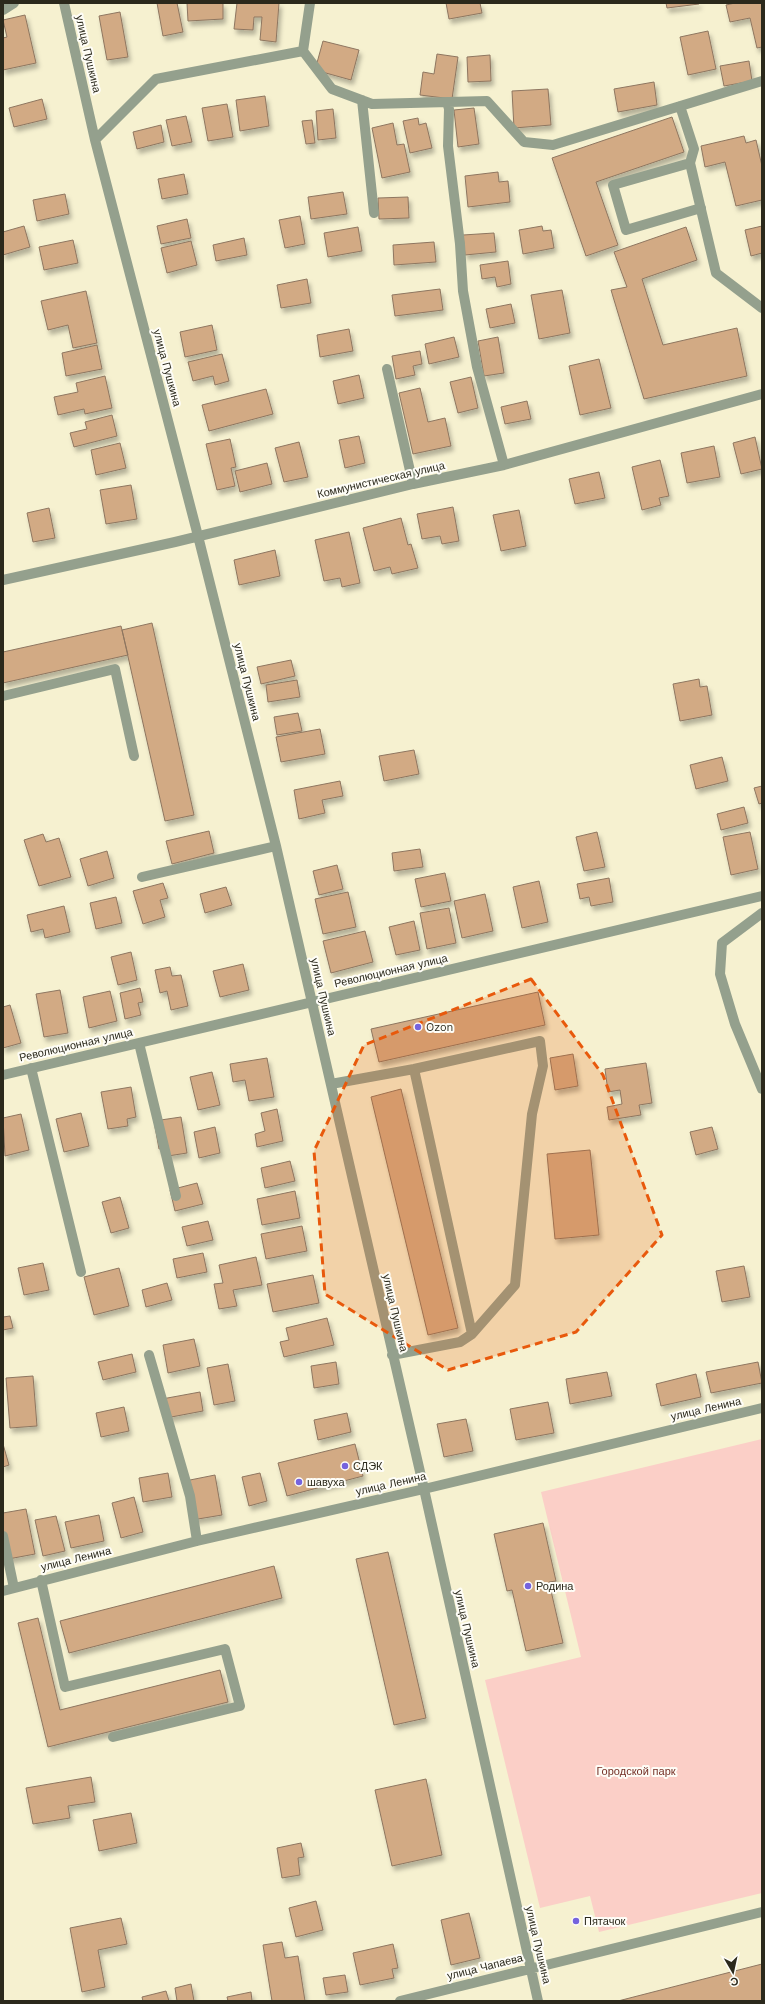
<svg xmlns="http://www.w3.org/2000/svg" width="765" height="2004" viewBox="0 0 765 2004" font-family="'Work Sans',sans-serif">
<defs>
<filter id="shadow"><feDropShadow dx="2.5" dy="4.5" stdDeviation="2" flood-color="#0004"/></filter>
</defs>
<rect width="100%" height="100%" fill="#f6f1d0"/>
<path fill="#fbcfc7" d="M 762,1439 L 762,1893 L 599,1932 L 590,1896 L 540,1908 L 485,1680 L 581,1657 L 541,1492 Z"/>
<path fill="#d2aa84" stroke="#8e7660" filter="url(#shadow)" d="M 157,3 L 177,3 L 183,32 L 163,36 Z
M 187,3 L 223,3 L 223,19 L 188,21 Z
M 237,3 L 279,3 L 276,42 L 260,40 L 262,17 L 254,17 L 253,30 L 234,29 Z
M 446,3 L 480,3 L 482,13 L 449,19 Z
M 666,3 L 699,3 L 699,4 L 667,8 Z
M 735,3 L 762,3 L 762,47 L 757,48 L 750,18 L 730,22 L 726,5 Z
M 120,12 L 128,57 L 107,60 L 99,16 Z
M 25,15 L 36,63 L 3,70 L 3,38 L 7,37 L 3,20 Z
M 708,31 L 716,69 L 688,75 L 680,37 Z
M 323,41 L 359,50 L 351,80 L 315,70 Z
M 437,54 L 458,57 L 452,99 L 420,95 L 423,72 L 434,74 Z
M 490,55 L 491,81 L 468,82 L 467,57 Z
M 749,61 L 752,81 L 724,86 L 720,66 Z
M 654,82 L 657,105 L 618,112 L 614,89 Z
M 548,89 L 551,125 L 514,128 L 512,91 Z
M 265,96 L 269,126 L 240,131 L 236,100 Z
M 42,99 L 47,119 L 14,127 L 9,108 Z
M 227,104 L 233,137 L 208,141 L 202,108 Z
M 474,108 L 479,144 L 458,147 L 454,110 Z
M 333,109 L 336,138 L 318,140 L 316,111 Z
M 186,116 L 192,142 L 172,146 L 166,120 Z
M 672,117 L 684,152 L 596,182 L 618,245 L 586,256 L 552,158 Z
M 418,118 L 419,125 L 426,123 L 432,148 L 410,153 L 403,121 Z
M 312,120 L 315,143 L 306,144 L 302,121 Z
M 393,123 L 397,145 L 404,144 L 410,172 L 382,178 L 372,128 Z
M 161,125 L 164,142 L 137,149 L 133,132 Z
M 744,136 L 746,143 L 756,140 L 762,166 L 762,200 L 736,206 L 725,162 L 705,167 L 701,146 Z
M 498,172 L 499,182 L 508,181 L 510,202 L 468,207 L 465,176 Z
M 184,174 L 188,194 L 162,199 L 158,179 Z
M 343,192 L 347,214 L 311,219 L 308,197 Z
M 65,194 L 69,214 L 37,221 L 33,200 Z
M 408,197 L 409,218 L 379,219 L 378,198 Z
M 300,216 L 305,244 L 285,248 L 279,220 Z
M 187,219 L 191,238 L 161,244 L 157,226 Z
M 24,226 L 30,247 L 3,255 L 3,232 Z
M 542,226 L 543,231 L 551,230 L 554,248 L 523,254 L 519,230 Z
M 762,226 L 762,253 L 751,256 L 745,230 Z
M 358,227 L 362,251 L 328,257 L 324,233 Z
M 686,227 L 697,260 L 642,279 L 663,345 L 737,328 L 747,376 L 644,399 L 611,290 L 627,287 L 614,252 Z
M 494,233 L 496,252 L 465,255 L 463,235 Z
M 244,238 L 247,255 L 216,261 L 213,245 Z
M 73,240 L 78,263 L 44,270 L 39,247 Z
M 191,241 L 197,265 L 167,273 L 161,248 Z
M 434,242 L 436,262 L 394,265 L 393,245 Z
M 508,261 L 511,284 L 497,287 L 495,277 L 482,279 L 480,265 Z
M 307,279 L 311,303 L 281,308 L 277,285 Z
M 440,289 L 443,310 L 395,316 L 392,295 Z
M 562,290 L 570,333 L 539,339 L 531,295 Z
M 86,291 L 97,343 L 73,348 L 68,325 L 48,330 L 41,301 Z
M 511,304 L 515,323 L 490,328 L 486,309 Z
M 212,325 L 217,350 L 185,357 L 180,332 Z
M 349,329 L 353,351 L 320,357 L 317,335 Z
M 454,337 L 459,357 L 429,364 L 425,344 Z
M 498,337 L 504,373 L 484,376 L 478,341 Z
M 97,345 L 102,369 L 66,376 L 62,353 Z
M 420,351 L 422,364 L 413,366 L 415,375 L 396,379 L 392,356 Z
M 222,354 L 229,381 L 215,385 L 213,376 L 193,381 L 188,362 Z
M 599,359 L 611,408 L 580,415 L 569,366 Z
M 359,375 L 364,398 L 338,404 L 333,381 Z
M 105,376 L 112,408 L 85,414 L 84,409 L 58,415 L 54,397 L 78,392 L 76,383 Z
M 471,377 L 478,408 L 458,413 L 450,382 Z
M 420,388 L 428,422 L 445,418 L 451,446 L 413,454 L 399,393 Z
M 266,389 L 273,414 L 209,431 L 202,405 Z
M 527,401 L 531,419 L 505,424 L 501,407 Z
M 112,415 L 117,436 L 74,447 L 70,433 L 87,429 L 85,422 Z
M 359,436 L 365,463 L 345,468 L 339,440 Z
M 755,437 L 762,469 L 741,474 L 733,443 Z
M 230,439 L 236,467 L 231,468 L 235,486 L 217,490 L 206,444 Z
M 299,442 L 308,477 L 284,482 L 275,448 Z
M 120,443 L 126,468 L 96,475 L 91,450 Z
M 714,446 L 720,477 L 687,483 L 681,453 Z
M 660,460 L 669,496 L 659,498 L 661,505 L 642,510 L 632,467 Z
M 267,463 L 272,484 L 240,492 L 235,471 Z
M 599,472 L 605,498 L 575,504 L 569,479 Z
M 131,485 L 137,519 L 106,524 L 100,490 Z
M 453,507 L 459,541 L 442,544 L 440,536 L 422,539 L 417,514 Z
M 49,508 L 55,538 L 33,542 L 27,513 Z
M 519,510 L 526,546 L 501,551 L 493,515 Z
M 401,518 L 408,545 L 411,544 L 418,568 L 392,574 L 390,567 L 374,571 L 363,528 Z
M 349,532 L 360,583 L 342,587 L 340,578 L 324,581 L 315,540 Z
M 275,550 L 280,576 L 239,585 L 234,560 Z
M 152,623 L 194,815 L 165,821 L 122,630 Z
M 121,626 L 128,655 L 3,683 L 3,652 Z
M 291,660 L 295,676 L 261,684 L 257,667 Z
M 699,679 L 700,687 L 707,686 L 712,715 L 680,721 L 673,684 Z
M 297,680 L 300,697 L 268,702 L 266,685 Z
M 298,713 L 302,731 L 277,735 L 274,717 Z
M 320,729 L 325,754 L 281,762 L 276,737 Z
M 414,750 L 419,774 L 384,781 L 379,756 Z
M 722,757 L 728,781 L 696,789 L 690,765 Z
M 340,781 L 343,796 L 322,800 L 325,813 L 299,819 L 294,790 Z
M 762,786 L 762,803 L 759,804 L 754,788 Z
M 744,807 L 748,823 L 721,830 L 717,814 Z
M 209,831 L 214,853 L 172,864 L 166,841 Z
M 597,832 L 605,867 L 584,871 L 576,837 Z
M 750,832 L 758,869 L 731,875 L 723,837 Z
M 43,834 L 46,842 L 59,838 L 71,877 L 39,886 L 24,840 Z
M 420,849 L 423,867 L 394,871 L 392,853 Z
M 107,851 L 114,878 L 88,886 L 80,859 Z
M 337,865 L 343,889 L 319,895 L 313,871 Z
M 445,873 L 451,901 L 421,907 L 415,879 Z
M 609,878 L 613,902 L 591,906 L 589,897 L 580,899 L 577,884 Z
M 539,881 L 548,922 L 522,928 L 513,887 Z
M 163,883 L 168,898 L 160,900 L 165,917 L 143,924 L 133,891 Z
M 226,887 L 232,905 L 205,913 L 200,894 Z
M 348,892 L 356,927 L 323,934 L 315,899 Z
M 485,894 L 493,931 L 462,938 L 454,901 Z
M 116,897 L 122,923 L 96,929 L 90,903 Z
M 64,906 L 70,932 L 45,938 L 43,929 L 31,932 L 27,915 Z
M 449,908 L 456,943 L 427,949 L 420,913 Z
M 414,921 L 420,950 L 396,955 L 389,927 Z
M 365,931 L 373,962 L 331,973 L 323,941 Z
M 131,952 L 137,980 L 118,985 L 111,957 Z
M 243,964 L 249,990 L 220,997 L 213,971 Z
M 170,967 L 172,976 L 181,975 L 188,1006 L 171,1010 L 167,991 L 160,993 L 155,970 Z
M 140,988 L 143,1002 L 138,1003 L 141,1015 L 125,1019 L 120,993 Z
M 60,990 L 68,1033 L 44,1037 L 36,994 Z
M 110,991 L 117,1021 L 89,1028 L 83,997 Z
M 538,992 L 545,1025 L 379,1062 L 371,1029 Z
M 10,1005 L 21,1043 L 3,1048 L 3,1007 Z
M 573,1054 L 578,1086 L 555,1090 L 550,1058 Z
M 267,1058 L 274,1097 L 249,1101 L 245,1080 L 233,1082 L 230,1064 Z
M 646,1063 L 652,1103 L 639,1105 L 641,1115 L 609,1120 L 607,1107 L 622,1104 L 620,1090 L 608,1092 L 605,1069 Z
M 212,1072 L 220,1105 L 198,1110 L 190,1077 Z
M 131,1087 L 136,1117 L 127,1119 L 128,1126 L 108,1129 L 101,1092 Z
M 401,1089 L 458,1328 L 428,1335 L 371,1097 Z
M 277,1109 L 283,1141 L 257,1147 L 255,1134 L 265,1131 L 261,1113 Z
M 81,1113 L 89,1146 L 64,1152 L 56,1119 Z
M 21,1114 L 29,1150 L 5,1156 L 3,1118 Z
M 181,1117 L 187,1153 L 168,1156 L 167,1147 L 159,1149 L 154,1121 Z
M 215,1127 L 220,1153 L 199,1158 L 194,1132 Z
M 712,1127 L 718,1149 L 696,1155 L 690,1132 Z
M 590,1150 L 599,1235 L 555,1239 L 547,1154 Z
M 290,1161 L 295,1181 L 265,1188 L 261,1168 Z
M 197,1183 L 203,1204 L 175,1211 L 170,1190 Z
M 295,1191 L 300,1218 L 262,1225 L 257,1199 Z
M 120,1197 L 129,1228 L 111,1233 L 102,1202 Z
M 208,1221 L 213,1240 L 187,1246 L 182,1227 Z
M 302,1226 L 307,1251 L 266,1259 L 261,1234 Z
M 203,1253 L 207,1272 L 177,1278 L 173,1259 Z
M 256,1257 L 262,1285 L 233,1290 L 237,1306 L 219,1309 L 214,1284 L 223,1283 L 219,1265 Z
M 43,1263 L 49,1290 L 24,1295 L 18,1268 Z
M 744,1266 L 750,1297 L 722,1302 L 716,1271 Z
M 119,1268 L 129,1306 L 94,1315 L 84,1277 Z
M 313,1275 L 319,1303 L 273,1312 L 267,1284 Z
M 167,1283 L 172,1300 L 146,1307 L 142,1290 Z
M 10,1316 L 13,1328 L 3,1330 L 3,1317 Z
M 327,1318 L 334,1345 L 284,1357 L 280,1342 L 289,1340 L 286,1328 Z
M 194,1339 L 200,1366 L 168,1373 L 163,1345 Z
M 132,1354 L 136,1372 L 103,1380 L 98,1362 Z
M 336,1362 L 339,1384 L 314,1388 L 311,1366 Z
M 758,1362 L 762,1383 L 711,1393 L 706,1372 Z
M 228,1364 L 235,1401 L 214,1405 L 207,1368 Z
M 607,1372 L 612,1396 L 570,1404 L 566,1379 Z
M 696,1374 L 701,1397 L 661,1406 L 656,1384 Z
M 33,1376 L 37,1426 L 10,1428 L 6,1378 Z
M 200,1392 L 203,1411 L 166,1418 L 162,1399 Z
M 548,1402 L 554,1433 L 516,1440 L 510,1409 Z
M 124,1407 L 129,1431 L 101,1437 L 96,1413 Z
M 347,1413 L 351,1432 L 318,1440 L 314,1420 Z
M 466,1419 L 473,1451 L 444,1457 L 437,1424 Z
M 3,1444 L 9,1465 L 3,1467 Z
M 355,1444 L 363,1476 L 287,1496 L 278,1463 Z
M 168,1473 L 172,1497 L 143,1502 L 139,1478 Z
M 260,1473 L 267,1501 L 249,1506 L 242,1477 Z
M 215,1475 L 222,1515 L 192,1520 L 185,1481 Z
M 134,1497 L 143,1532 L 121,1538 L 112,1503 Z
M 26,1509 L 35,1554 L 3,1560 L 3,1513 Z
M 99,1515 L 104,1541 L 71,1548 L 65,1522 Z
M 56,1516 L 65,1551 L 43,1556 L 35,1520 Z
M 543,1523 L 556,1581 L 549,1582 L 563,1643 L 526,1651 L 512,1590 L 507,1591 L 494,1534 Z
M 388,1552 L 426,1718 L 394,1725 L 356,1559 Z
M 274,1566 L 282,1598 L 69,1653 L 60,1621 Z
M 38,1618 L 60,1710 L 220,1670 L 228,1702 L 48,1747 L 18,1623 Z
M 91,1777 L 95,1802 L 68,1806 L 70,1818 L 33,1824 L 26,1788 Z
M 426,1779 L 442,1855 L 392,1866 L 375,1790 Z
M 131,1813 L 137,1843 L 99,1851 L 93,1820 Z
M 301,1843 L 304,1857 L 298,1858 L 300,1875 L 282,1878 L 277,1848 Z
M 316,1901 L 323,1930 L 296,1937 L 289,1908 Z
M 469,1913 L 480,1958 L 451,1965 L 441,1920 Z
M 121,1918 L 127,1944 L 98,1950 L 105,1987 L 82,1992 L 70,1928 Z
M 282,1942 L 285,1958 L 298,1956 L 305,2001 L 272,2001 L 263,1945 Z
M 393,1944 L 398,1968 L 392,1969 L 394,1978 L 360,1985 L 353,1953 Z
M 762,1964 L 762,2001 L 618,2001 Z
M 345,1975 L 348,1992 L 326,1995 L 323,1978 Z
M 191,1984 L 194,2001 L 177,2001 L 175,1988 Z
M 166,1991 L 169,2001 L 143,2001 L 142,1997 Z
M 251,1992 L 252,2001 L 228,2001 L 227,1997 Z"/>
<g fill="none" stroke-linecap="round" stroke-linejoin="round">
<path stroke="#94a08d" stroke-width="10" d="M 64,3 L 95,140 L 198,536 L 276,846 L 424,1489 L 538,2001
M 3,10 L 14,3
M 303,51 L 332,89 L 372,104 L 487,101 L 524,142 L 553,145 L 762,81
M 362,100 L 374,213
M 447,102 L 449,109 L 448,146 L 460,244 L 463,291 L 477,367 L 504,465
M 680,106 L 694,149 L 690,163
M 95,140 L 156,79 L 303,51 L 310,3
M 701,208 L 626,230 L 613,185 L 690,163 L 716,273 L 762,308
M 387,369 L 413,484
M 3,580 L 175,542 L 413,484 L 504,465 L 762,394
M 3,696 L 115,669 L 134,756
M 142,877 L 276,846
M 762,913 L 722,943 L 720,974 L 735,1024 L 762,1089
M 139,1043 L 176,1196
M 31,1068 L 81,1272
M 414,1069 L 472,1334
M 3,1075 L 762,896
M 331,1084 L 414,1069 L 540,1041 L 543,1066 L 532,1114 L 515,1285 L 472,1334 L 460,1342 L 392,1355
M 149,1355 L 190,1496 L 197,1541
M 3,1536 L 14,1588
M 41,1580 L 65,1687 L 225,1649 L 240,1706 L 113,1737
M 3,1591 L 197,1541 L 424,1489 L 762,1408
M 400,2001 L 762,1912"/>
</g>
<path fill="#e8590c" fill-opacity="0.2" stroke="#e8590c" stroke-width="3" stroke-dasharray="8 5" stroke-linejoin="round" d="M 531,979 L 603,1075 L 662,1235 L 576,1332 L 448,1370 L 325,1294 L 314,1151 L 364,1045 Z"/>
<g fill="#7563de" stroke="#fefdf7" stroke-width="1.5">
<circle cx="418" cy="1027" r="4"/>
<circle cx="345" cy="1466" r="4"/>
<circle cx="299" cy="1482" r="4"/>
<circle cx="528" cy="1586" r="4"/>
<circle cx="576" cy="1921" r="4"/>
</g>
<g text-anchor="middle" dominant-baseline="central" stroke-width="4" stroke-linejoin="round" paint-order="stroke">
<g font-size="11" fill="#2b291c" stroke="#fefdf7">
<text transform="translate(88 54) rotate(77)">улица Пушкина</text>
<text transform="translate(167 368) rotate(75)">улица Пушкина</text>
<text transform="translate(381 480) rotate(-13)">Коммунистическая улица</text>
<text transform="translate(247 682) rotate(76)">улица Пушкина</text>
<text transform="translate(391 971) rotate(-13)">Революционная улица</text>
<text transform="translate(323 997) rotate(77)">улица Пушкина</text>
<text transform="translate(76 1045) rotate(-13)">Революционная улица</text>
<text transform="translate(395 1313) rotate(77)">улица Пушкина</text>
<text transform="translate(706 1409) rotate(-13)">улица Ленина</text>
<text transform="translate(391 1484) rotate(-13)">улица Ленина</text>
<text transform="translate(76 1559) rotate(-14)">улица Ленина</text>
<text transform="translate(467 1629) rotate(77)">улица Пушкина</text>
<text transform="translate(538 1945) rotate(77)">улица Пушкина</text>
<text transform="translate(485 1967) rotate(-14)">улица Чапаева</text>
</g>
<g font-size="11" fill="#2b291c" stroke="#fefdf7" text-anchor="start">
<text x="426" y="1027">Ozon</text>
<text x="353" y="1466">СДЭК</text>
<text x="307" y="1482">шавуха</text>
<text x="536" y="1586">Родина</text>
<text x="584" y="1921">Пятачок</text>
</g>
<g font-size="11" fill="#742f25" stroke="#fefdf7">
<text x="636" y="1771">Городской парк</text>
</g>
</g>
<rect width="765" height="2004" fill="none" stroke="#2b291c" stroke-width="8"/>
<g transform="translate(733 1972) rotate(171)" stroke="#fefdf7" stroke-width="3" paint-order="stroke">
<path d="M0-3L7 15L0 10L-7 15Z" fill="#2b291c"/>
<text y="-6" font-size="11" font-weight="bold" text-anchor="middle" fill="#2b291c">С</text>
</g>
</svg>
